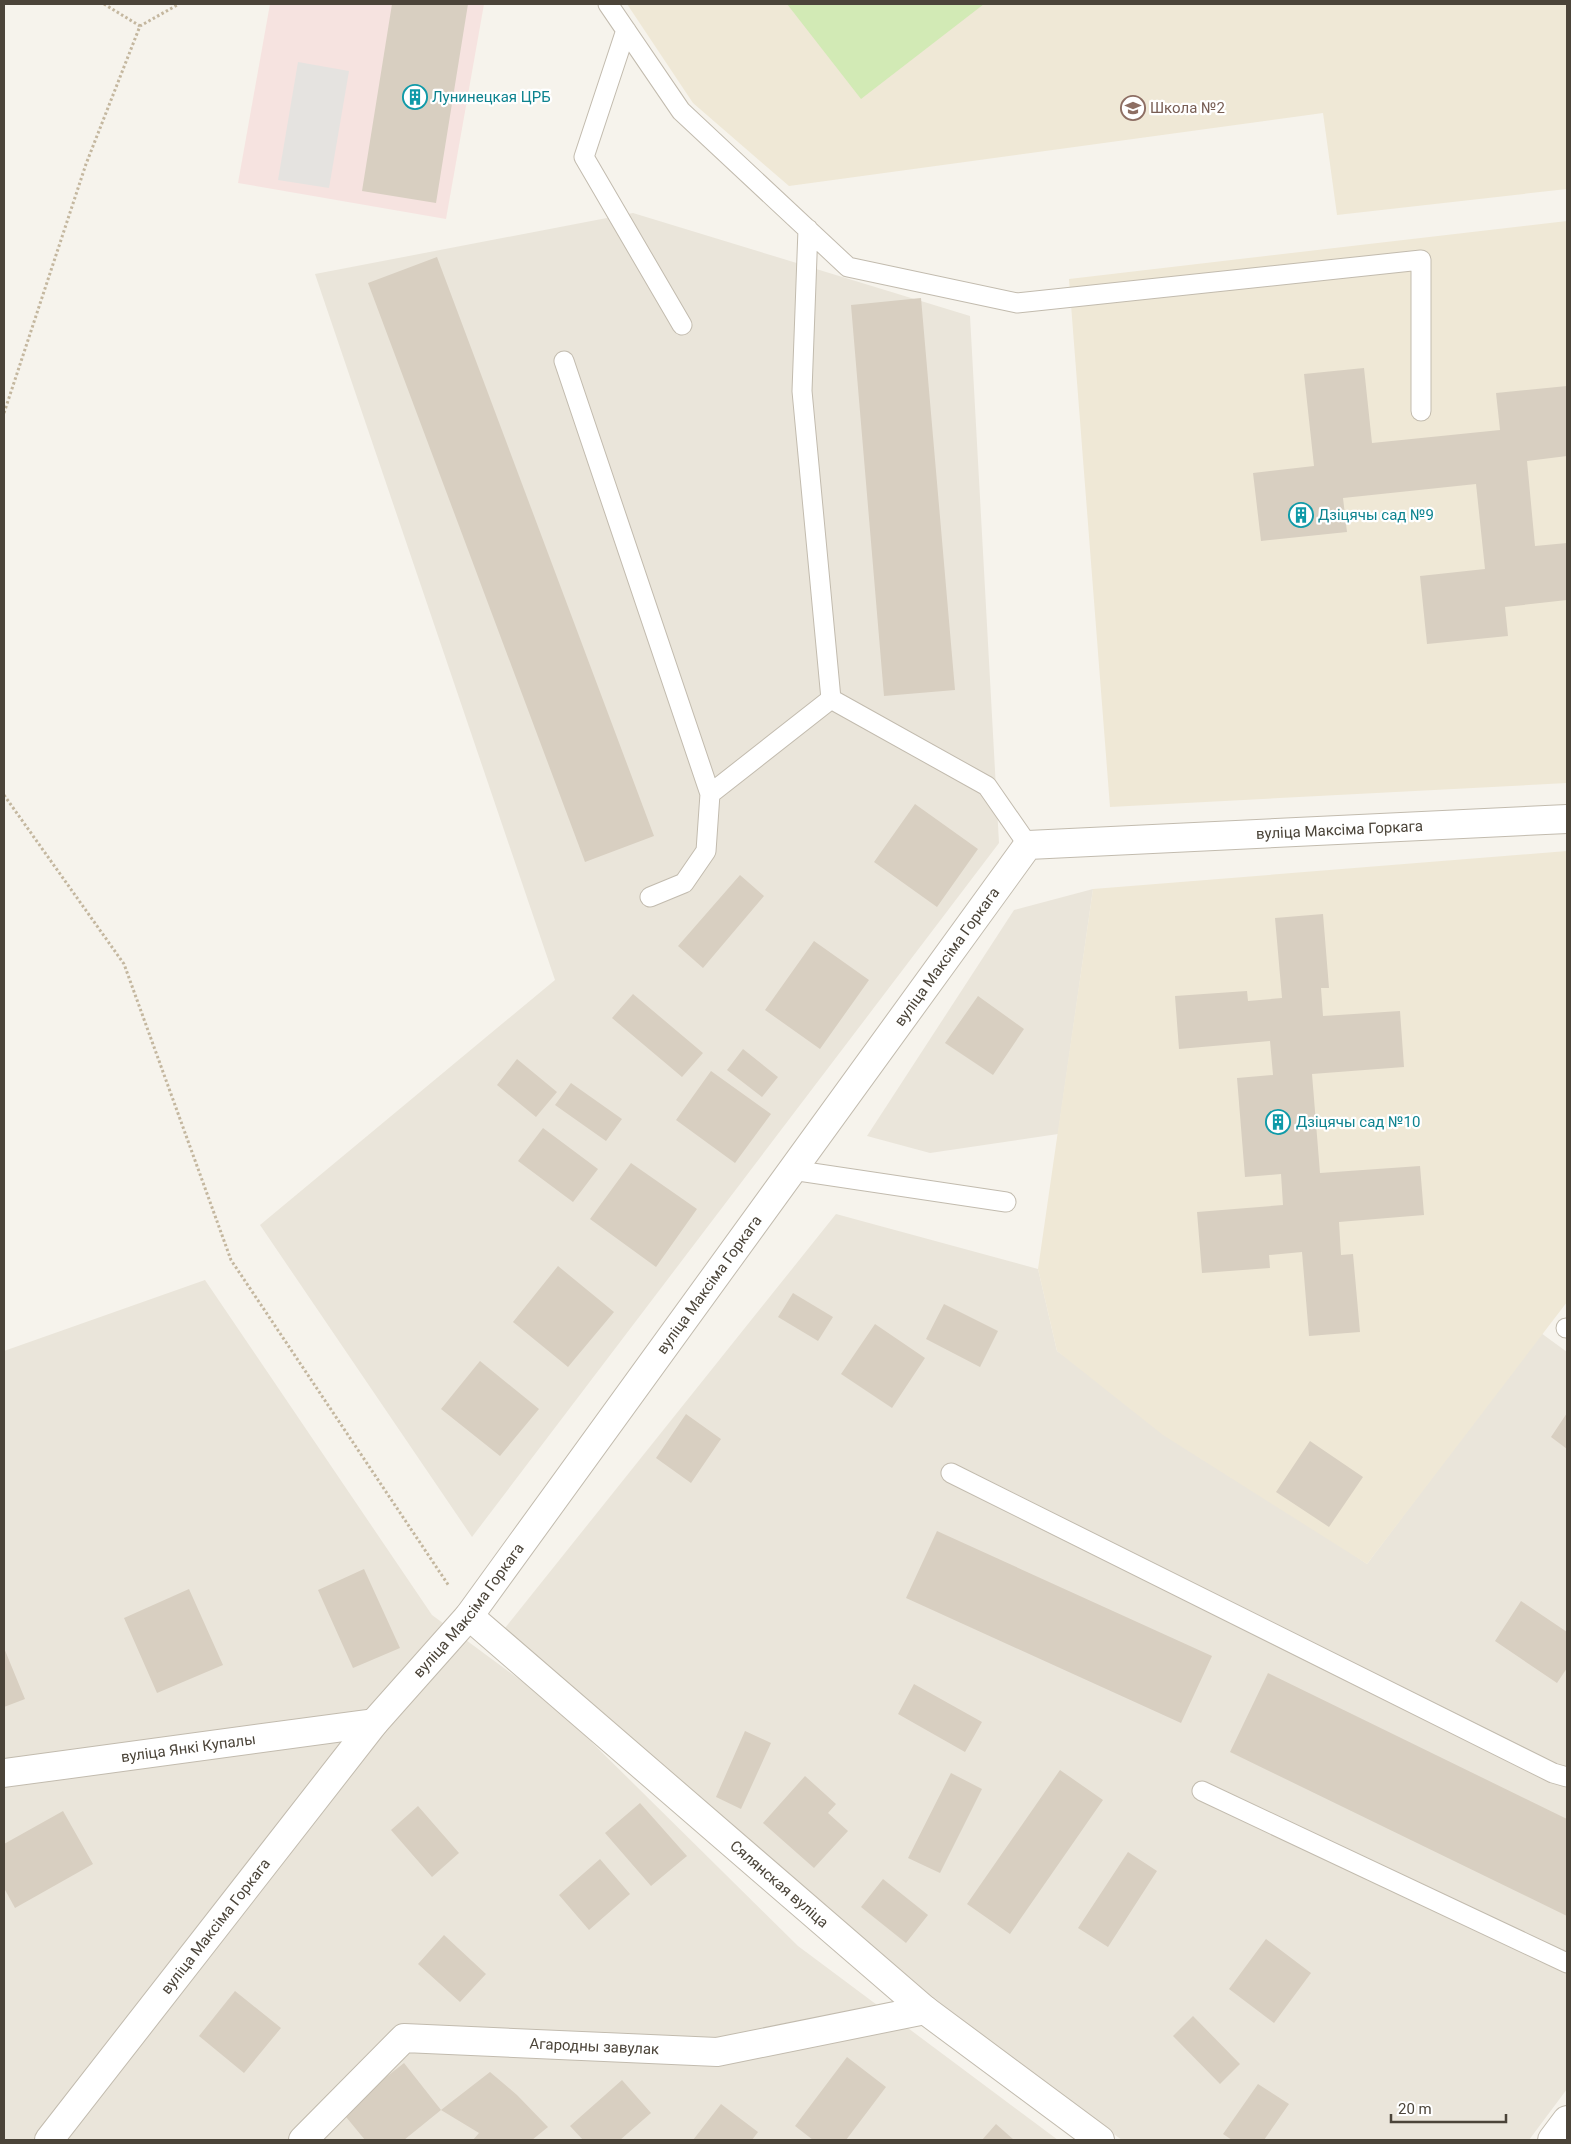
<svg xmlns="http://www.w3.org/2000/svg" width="1571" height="2144" viewBox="0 0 1571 2144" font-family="Roboto,sans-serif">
<rect width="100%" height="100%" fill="#f6f3ec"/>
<path fill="#eae5da" d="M 633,213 L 970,316 L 999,843 L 472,1537 L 260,1225 L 555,980 L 315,274 Z
M 1093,889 L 1058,1134 L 930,1153 L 867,1136 L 1014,910 Z
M 836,1214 L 1038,1269 L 1057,1351 L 1367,1564 L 1541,1333 L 1567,1352 L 1567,2089 L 1529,2140 L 1122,2140 L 978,2037 L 715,1814 L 505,1628 Z
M 205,1280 L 432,1615 L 554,1705 L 798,1946 L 1058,2140 L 4,2140 L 4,1351 Z"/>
<path fill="#efe8d6" d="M 627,4 L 1567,4 L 1567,189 L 1337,215 L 1323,113 L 789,186 L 693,103 Z
M 1567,221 L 1567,783 L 1110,807 L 1069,279 Z
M 1567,851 L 1567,1302 L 1367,1564 L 1163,1435 L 1057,1351 L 1038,1269 L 1093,889 Z"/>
<path fill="#f6e3e0" d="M 270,4 L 484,4 L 446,219 L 238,183 Z"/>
<path fill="#d2eab5" d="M 787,4 L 984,4 L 861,99 Z"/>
<path fill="#e5e3e0" d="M 298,62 L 349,71 L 329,188 L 278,180 Z"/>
<path fill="#d8cfc1" d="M 392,4 L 468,4 L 436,203 L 362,191 Z
M 437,257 L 654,836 L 585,862 L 368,283 Z
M 921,298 L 955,690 L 884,696 L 851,305 Z
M 1364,368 L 1372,443 L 1500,430 L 1496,393 L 1567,386 L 1567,456 L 1527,461 L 1535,546 L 1567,543 L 1567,600 L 1505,607 L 1508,636 L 1427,644 L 1420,576 L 1485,569 L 1476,484 L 1343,498 L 1347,532 L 1261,541 L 1253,473 L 1314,466 L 1304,374 Z
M 915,804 L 978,849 L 937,907 L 874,862 Z
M 740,875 L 764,896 L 703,968 L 678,946 Z
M 1323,914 L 1329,988 L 1321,988 L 1323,1016 L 1400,1011 L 1404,1067 L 1312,1074 L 1320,1173 L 1420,1166 L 1424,1215 L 1339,1222 L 1341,1255 L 1353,1254 L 1360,1332 L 1309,1336 L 1302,1252 L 1269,1255 L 1270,1268 L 1202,1273 L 1197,1212 L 1283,1205 L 1281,1174 L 1245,1177 L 1237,1078 L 1273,1075 L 1270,1041 L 1179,1049 L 1175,996 L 1247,991 L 1248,1001 L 1282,998 L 1275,918 Z
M 814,941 L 869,980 L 820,1049 L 765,1010 Z
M 633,994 L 703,1053 L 682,1077 L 612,1018 Z
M 978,996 L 1024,1029 L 993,1075 L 945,1043 Z
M 743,1049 L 778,1077 L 762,1097 L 727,1070 Z
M 517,1059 L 557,1092 L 536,1117 L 497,1085 Z
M 711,1071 L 771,1114 L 735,1163 L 676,1120 Z
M 571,1083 L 622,1119 L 606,1141 L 555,1105 Z
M 543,1128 L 598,1169 L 573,1202 L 518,1161 Z
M 631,1163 L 697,1209 L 656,1267 L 590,1219 Z
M 558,1266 L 614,1312 L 568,1367 L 513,1322 Z
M 793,1293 L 833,1317 L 818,1341 L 778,1317 Z
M 944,1304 L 998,1331 L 980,1367 L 926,1339 Z
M 875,1324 L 925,1358 L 892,1408 L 841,1374 Z
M 480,1361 L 539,1409 L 500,1456 L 441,1409 Z
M 1567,1413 L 1567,1449 L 1551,1437 Z
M 686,1414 L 721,1439 L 691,1483 L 656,1458 Z
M 1310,1441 L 1363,1477 L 1329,1527 L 1276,1492 Z
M 937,1531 L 1212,1656 L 1181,1723 L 906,1598 Z
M 364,1569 L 400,1648 L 353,1668 L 318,1590 Z
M 189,1589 L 223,1665 L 157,1693 L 124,1618 Z
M 1521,1601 L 1567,1632 L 1567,1668 L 1557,1683 L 1495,1641 Z
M 4,1648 L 25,1699 L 4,1707 Z
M 1268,1673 L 1567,1819 L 1567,1916 L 1230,1752 Z
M 914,1684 L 982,1722 L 965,1752 L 898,1714 Z
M 745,1731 L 771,1743 L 741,1809 L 716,1797 Z
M 1060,1770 L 1103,1800 L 1010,1934 L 967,1904 Z
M 951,1773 L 982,1789 L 940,1873 L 908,1858 Z
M 805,1776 L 836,1804 L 828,1813 L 848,1831 L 814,1868 L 763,1823 Z
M 640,1803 L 687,1856 L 651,1886 L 605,1833 Z
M 418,1806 L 459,1853 L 432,1877 L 391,1830 Z
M 63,1811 L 93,1864 L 15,1908 L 4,1888 L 4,1844 Z
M 1128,1852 L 1157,1871 L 1108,1947 L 1078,1928 Z
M 600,1859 L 630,1894 L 589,1930 L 559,1895 Z
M 883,1879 L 928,1915 L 906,1943 L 861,1907 Z
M 444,1935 L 486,1974 L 460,2002 L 418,1964 Z
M 1266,1939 L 1311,1973 L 1274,2023 L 1229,1989 Z
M 235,1991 L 281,2028 L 244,2073 L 199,2036 Z
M 1193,2016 L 1240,2064 L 1220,2084 L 1173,2036 Z
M 847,2057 L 886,2087 L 846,2140 L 813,2140 L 795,2126 Z
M 404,2063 L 441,2110 L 404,2140 L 365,2140 L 342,2112 Z
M 490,2072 L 517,2095 L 548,2127 L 532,2140 L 473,2140 L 479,2133 L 441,2110 Z
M 622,2080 L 651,2113 L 620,2140 L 583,2140 L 570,2126 Z
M 1258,2084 L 1289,2104 L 1264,2140 L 1232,2140 L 1223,2134 Z
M 721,2104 L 758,2132 L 752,2140 L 693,2140 Z
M 996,2124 L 1014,2140 L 982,2140 Z"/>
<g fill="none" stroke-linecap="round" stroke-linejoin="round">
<defs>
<path id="lane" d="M 608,4 L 681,111 L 848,267 L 1017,303 L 1421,260 L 1421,411
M 626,30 L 584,157 L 682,325
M 808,229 L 802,391 L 831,699
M 564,361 L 710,794 L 831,699 L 987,786 L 1028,845
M 650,897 L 684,883 L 706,851 L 710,794
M 792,1170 L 1006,1202
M 1566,1328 L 1567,1328
M 951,1473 L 1553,1773 L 1567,1777
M 1202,1791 L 1567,1963"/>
<g id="street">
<path id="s1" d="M 469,1616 L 925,2010 L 1100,2140"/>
<path id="s2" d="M 4,1773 L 374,1723"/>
<path id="s3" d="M 49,2140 L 374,1723 L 469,1616 L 1028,845 L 1567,819"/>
<path id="s4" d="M 303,2140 L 404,2038 L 717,2052 L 925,2010"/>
<path d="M 1552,2140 L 1567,2120"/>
</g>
</defs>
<use href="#lane" stroke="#c2bbae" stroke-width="21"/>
<use href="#street" stroke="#c2bbae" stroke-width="30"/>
<path stroke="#c4b79f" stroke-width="3" stroke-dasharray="2.5 2.5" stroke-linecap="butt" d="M 104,4 L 140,26
M 4,413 L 86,164 L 140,26 L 179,4
M 4,795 L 124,964 L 231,1260 L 449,1586"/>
<use href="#lane" stroke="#fff" stroke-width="19"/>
<use href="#street" stroke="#fff" stroke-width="28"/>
</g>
<defs>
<symbol id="building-ring" viewBox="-11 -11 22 22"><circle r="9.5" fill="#fff" stroke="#0f9aa8" stroke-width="1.5"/><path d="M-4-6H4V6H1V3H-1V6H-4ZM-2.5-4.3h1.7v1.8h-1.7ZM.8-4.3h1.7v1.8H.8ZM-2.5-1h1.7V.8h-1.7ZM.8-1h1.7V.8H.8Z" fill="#0f9aa8"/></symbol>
<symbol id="school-ring" viewBox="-11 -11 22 22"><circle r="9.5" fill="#fff" stroke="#8d6e63" stroke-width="1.5"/><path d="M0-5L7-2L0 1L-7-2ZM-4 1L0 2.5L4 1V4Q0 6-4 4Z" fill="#8d6e63"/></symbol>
</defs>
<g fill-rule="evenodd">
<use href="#building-ring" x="401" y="83" width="28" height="28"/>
<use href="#school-ring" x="1119" y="94" width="28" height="28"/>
<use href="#building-ring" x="1287" y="501" width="28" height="28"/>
<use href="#building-ring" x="1264" y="1108" width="28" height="28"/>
</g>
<g text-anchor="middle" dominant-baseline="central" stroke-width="4.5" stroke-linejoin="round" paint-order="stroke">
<g font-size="15" fill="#0d838f" stroke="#fff" text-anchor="start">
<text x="432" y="97">Лунинецкая ЦРБ</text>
<text x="1318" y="515">Дзіцячы сад №9</text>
<text x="1296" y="1122">Дзіцячы сад №10</text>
</g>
<g font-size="15" fill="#785e54" stroke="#fff" text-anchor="start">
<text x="1150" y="108">Школа №2</text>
</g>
<g font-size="15" fill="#4b4439" stroke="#fff">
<text stroke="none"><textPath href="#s3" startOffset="1936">вуліца Максіма Горкага</textPath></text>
<text stroke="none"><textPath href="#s3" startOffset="1486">вуліца Максіма Горкага</textPath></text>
<text stroke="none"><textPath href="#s3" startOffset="1081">вуліца Максіма Горкага</textPath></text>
<text stroke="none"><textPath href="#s3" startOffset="676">вуліца Максіма Горкага</textPath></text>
<text stroke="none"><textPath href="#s2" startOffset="186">вуліца Янкі Купалы</textPath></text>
<text stroke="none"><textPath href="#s1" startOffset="410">Сялянская вуліца</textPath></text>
<text stroke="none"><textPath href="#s3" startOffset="271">вуліца Максіма Горкага</textPath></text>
<text stroke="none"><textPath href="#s4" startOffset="334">Агародны завулак</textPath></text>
</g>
</g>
<rect width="1571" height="2144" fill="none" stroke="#4b4439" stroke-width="10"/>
<path d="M1391 2114v8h115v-8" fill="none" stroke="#4b4439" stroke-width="2.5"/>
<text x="1398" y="2114" font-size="15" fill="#4b4439" stroke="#ffffff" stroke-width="4" paint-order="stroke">20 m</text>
</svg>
